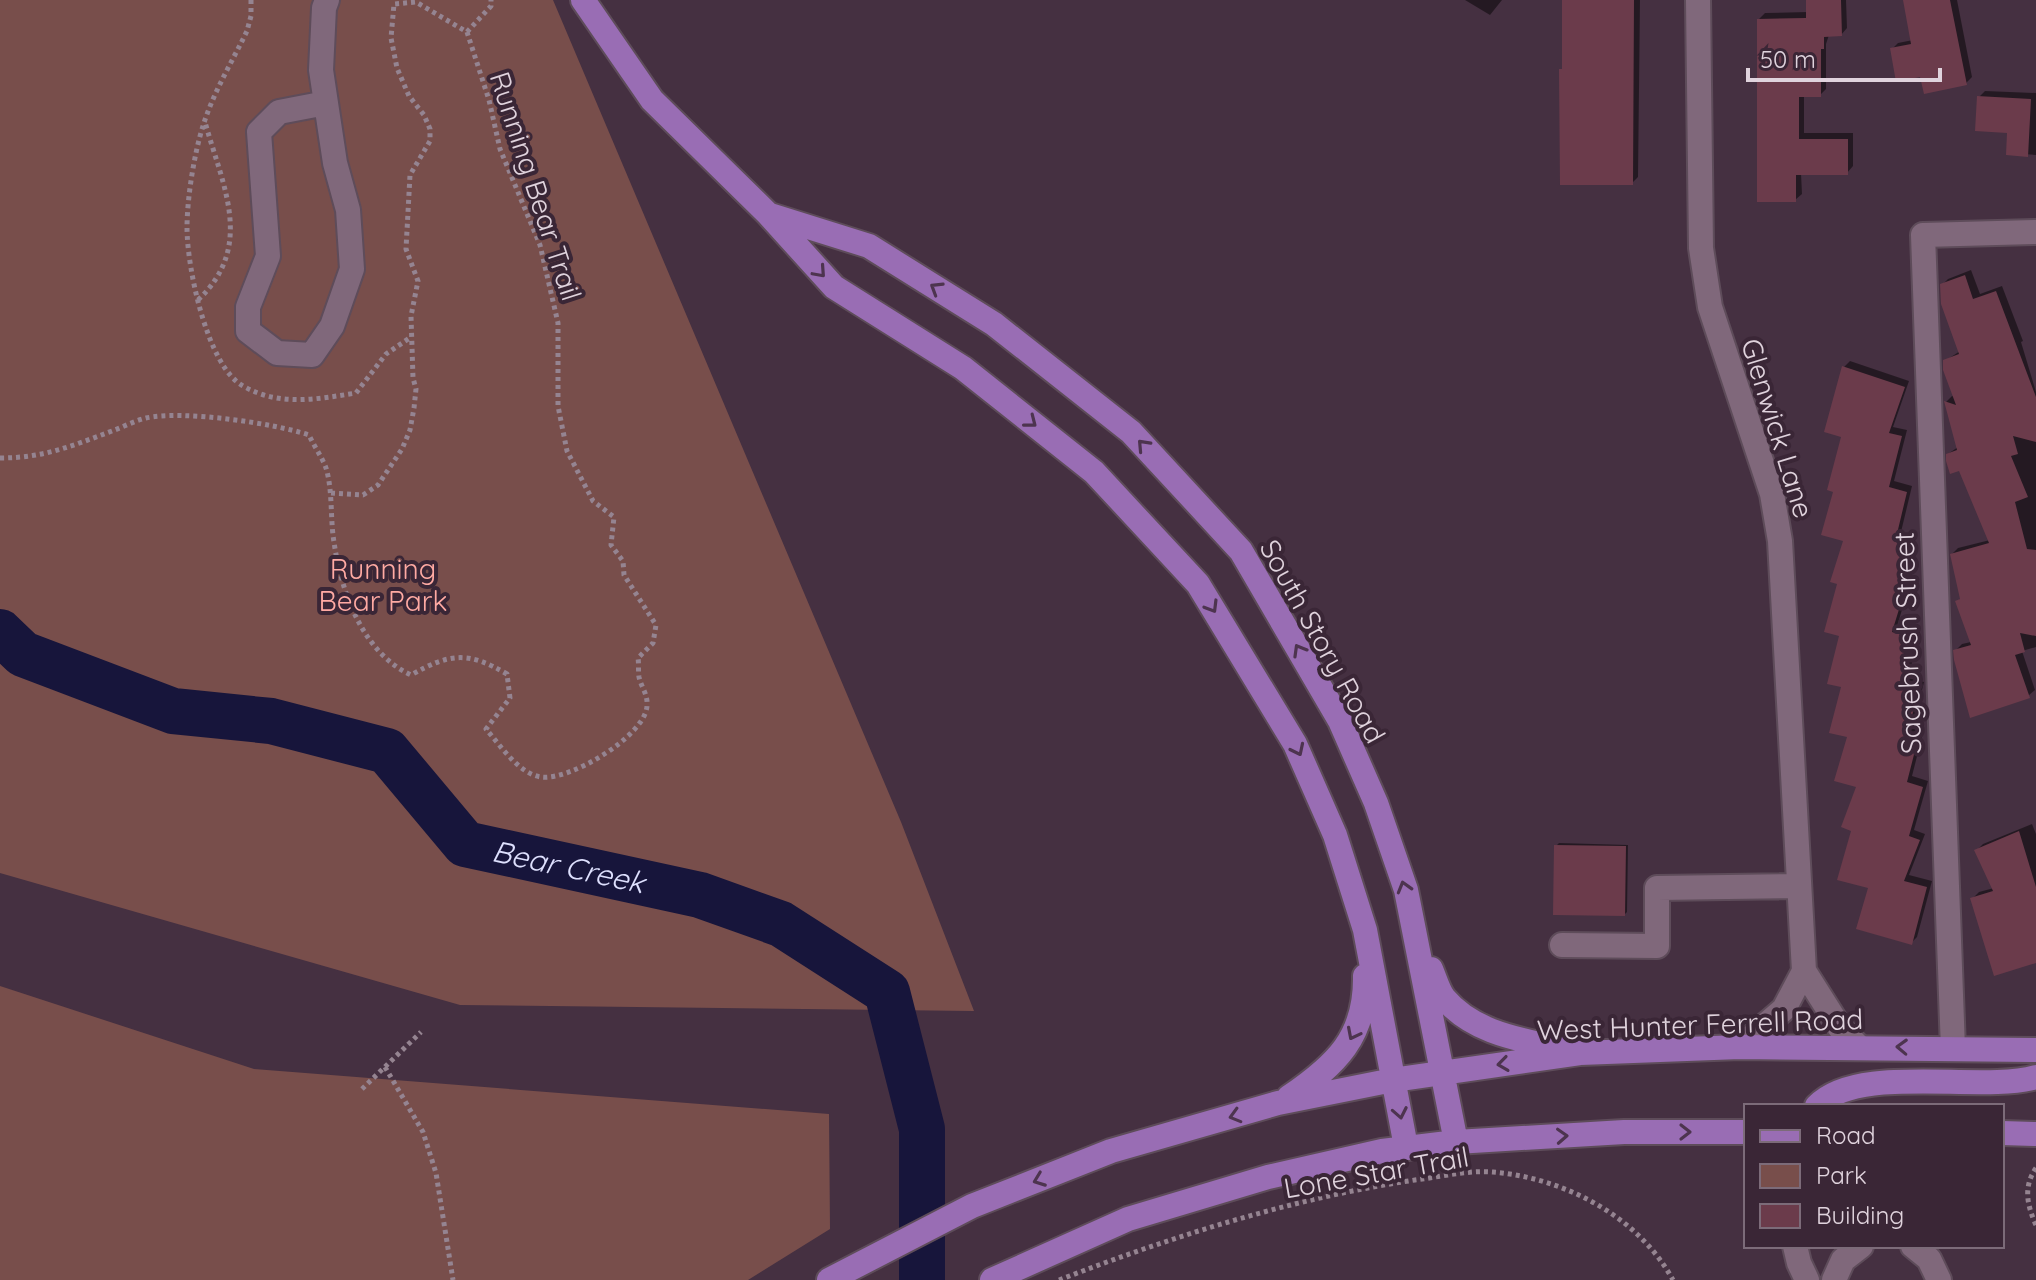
<svg xmlns="http://www.w3.org/2000/svg" width="2036" height="1280" viewBox="0 0 2036 1280" font-family="Quicksand,sans-serif">
<rect width="100%" height="100%" fill="#453041"/>
<path fill="#784e4b" d="M 0,0 L 553,0 L 901,822 L 974,1011 L 460,1005 L 0,873 Z
M 0,986 L 254,1069 L 829,1114 L 830,1229 L 748,1280 L 0,1280 Z"/>
<path fill="#0007" d="M 1465,0 L 1502,0 L 1490,15 Z
M 1564,0 L 1640,0 L 1638,177 L 1632,183 L 1561,70 L 1564,67 Z
M 1808,0 L 1846,0 L 1847,28 L 1841,35 L 1829,35 L 1826,44 L 1826,89 L 1820,95 L 1804,95 L 1804,133 L 1853,133 L 1853,166 L 1847,173 L 1801,173 L 1802,194 L 1795,200 L 1759,19 L 1765,13 L 1808,12 Z
M 1905,0 L 1957,0 L 1972,77 L 1966,83 L 1922,75 L 1892,49 L 1898,43 L 1913,40 Z
M 1985,91 L 2036,93 L 2036,155 L 2009,153 L 2009,131 L 1979,97 Z
M 1971,270 L 1980,294 L 2002,286 L 2023,341 L 2021,342 L 2036,392 L 2036,647 L 2022,651 L 2035,690 L 2028,696 L 1955,651 L 1962,644 L 1971,642 L 1958,601 L 1961,598 L 1952,554 L 1958,548 L 1990,540 L 1960,469 L 1948,454 L 1958,447 L 1946,402 L 1952,396 L 1955,397 L 1945,361 L 1960,351 L 1942,285 L 1948,279 Z
M 1850,361 L 1909,381 L 1893,427 L 1907,430 L 1894,481 L 1912,486 L 1901,532 L 1916,536 L 1904,582 L 1910,584 L 1897,626 L 1920,632 L 1908,678 L 1924,682 L 1913,726 L 1924,729 L 1912,776 L 1928,781 L 1914,830 L 1925,834 L 1909,875 L 1932,881 L 1917,937 L 1911,943 L 1870,887 L 1853,830 L 1859,786 L 1849,736 L 1841,634 L 1839,583 L 1845,540 L 1836,490 L 1843,435 L 1844,367 Z
M 2032,824 L 2036,834 L 2036,961 L 1973,898 L 1979,892 L 1994,888 L 1977,850 L 1983,844 Z
M 1559,843 L 1628,845 L 1627,912 L 1625,914 L 1556,846 Z"/>
<g fill="none" stroke-linecap="round" stroke-linejoin="round">
<path stroke="#17153b" stroke-width="46" id="s1" d="M 0,632 L 23,654 L 173,711 L 271,721 L 387,751 L 465,844 L 700,895 L 781,924 L 887,992 L 922,1129 L 922,1280"/>
</g>
<path fill="#6b3b4b" d="M 1562,0 L 1634,0 L 1633,185 L 1560,185 L 1559,69 L 1562,69 Z
M 1806,0 L 1841,0 L 1842,36 L 1824,37 L 1824,49 L 1821,49 L 1821,97 L 1799,97 L 1799,139 L 1848,139 L 1848,175 L 1796,175 L 1796,202 L 1757,202 L 1757,19 L 1806,18 Z
M 1903,0 L 1950,0 L 1967,85 L 1924,94 L 1920,77 L 1896,82 L 1890,48 L 1911,44 Z
M 1977,96 L 2031,99 L 2028,157 L 2006,155 L 2007,133 L 1975,131 Z
M 1965,275 L 1973,299 L 1996,291 L 2036,397 L 2036,442 L 2013,436 L 2018,454 L 2011,456 L 2028,497 L 2015,502 L 2027,549 L 2036,550 L 2036,636 L 2020,633 L 2025,652 L 2015,655 L 2030,698 L 1970,718 L 1954,660 L 1953,650 L 1971,645 L 1955,601 L 1960,599 L 1950,554 L 1989,543 L 1959,471 L 1950,474 L 1946,461 L 1946,454 L 1957,450 L 1944,401 L 1956,405 L 1943,370 L 1943,360 L 1959,354 L 1941,304 L 1940,284 Z
M 1842,366 L 1905,387 L 1889,433 L 1902,436 L 1889,487 L 1907,492 L 1896,538 L 1911,542 L 1899,588 L 1905,590 L 1892,632 L 1915,638 L 1903,684 L 1919,688 L 1908,732 L 1919,735 L 1907,782 L 1923,787 L 1909,836 L 1920,840 L 1904,881 L 1927,887 L 1912,945 L 1856,929 L 1868,888 L 1837,880 L 1851,831 L 1841,827 L 1856,787 L 1834,781 L 1847,737 L 1829,733 L 1841,687 L 1827,684 L 1839,636 L 1824,632 L 1837,584 L 1830,582 L 1843,541 L 1821,535 L 1833,492 L 1827,490 L 1841,437 L 1824,432 Z
M 2019,831 L 2036,887 L 2036,963 L 1994,976 L 1970,898 L 1993,891 L 1974,850 Z
M 1554,845 L 1626,846 L 1625,916 L 1553,915 Z"/>
<g fill="none" stroke-linecap="round" stroke-linejoin="round">
<defs>
<path id="minor" d="M 1698,0 L 1701,248 L 1710,307 L 1772,494 L 1780,541 L 1804,971 L 1840,1028 L 1858,1046
M 326,103 L 279,112 L 259,132 L 268,256 L 248,307 L 248,331 L 277,353 L 312,355 L 332,326 L 352,269 L 348,210 L 335,163 L 321,70 L 324,8 L 327,0
M 1562,945 L 1657,946 L 1657,888 L 1799,886
M 1740,1047 L 1784,1009 L 1804,971
M 1953,1049 L 1923,235 L 2036,232
M 1795,1246 L 1799,1263 L 1807,1280
M 1913,1246 L 1929,1259 L 1939,1280
M 1834,1280 L 1843,1260 L 1861,1246"/>
<path id="major" d="M 583,0 L 652,100 L 768,214 L 834,287 L 963,368 L 1094,472 L 1198,584 L 1295,744 L 1335,835 L 1365,930 L 1406,1147
M 770,215 L 869,246 L 994,324 L 1131,432 L 1241,551 L 1340,721 L 1376,803 L 1406,890 L 1456,1142
M 1431,969 C 1435,978 1438,990 1444,998 C 1474,1034 1523,1040 1566,1050
M 1289,1097 C 1336,1065 1366,1037 1365,976
M 1817,1106 C 1858,1063 1980,1093 2036,1077
M 2002,1133 L 2036,1134
M 829,1280 L 972,1206 L 1111,1151 L 1278,1103 L 1393,1080 L 1580,1053 L 1740,1047 L 2036,1050
M 992,1280 L 1128,1219 L 1268,1177 L 1382,1151 L 1456,1142 L 1624,1132 L 1746,1132"/>
</defs>
<use href="#minor" stroke="#5e4c5a" stroke-width="28"/>
<use href="#major" stroke="#5e4c5a" stroke-width="28"/>
<path stroke="#958491" stroke-width="5" stroke-dasharray="4 4" stroke-linecap="butt" d="M 251,0 L 251,16 L 247,31 C 232,62 213,93 203,126 C 194,154 187,199 187,228 C 187,267 207,366 243,386 C 280,407 317,399 356,393 L 386,354 L 411,337
M 467,32 L 491,6 L 491,0
M 198,300 C 255,246 223,187 205,122
M 0,458 C 43,458 72,446 112,431 C 123,427 134,421 146,418 C 183,410 273,423 309,435 C 314,446 322,457 326,468 C 333,491 330,519 334,542 C 341,592 363,653 411,675 C 450,653 468,651 507,674 L 510,698 L 486,729 C 500,745 519,774 541,777 C 570,781 645,736 647,706 C 648,694 641,687 639,677 C 638,671 639,664 638,658 L 653,643 L 656,625 L 624,575 L 623,561 L 611,545 L 614,517 L 593,501 L 567,451 L 558,406 L 558,323 L 540,245 L 500,149 L 489,100 L 467,32 L 416,2 L 394,4 L 391,38 L 397,68 L 409,96 L 424,115 L 430,129 L 430,141 L 410,175 L 406,249 L 418,281 L 411,316 L 413,378 L 416,389 L 414,408 L 410,430 L 402,449 L 378,485 L 363,495 L 329,493
M 385,1067 L 423,1132 L 436,1173 L 453,1280
M 362,1089 L 421,1032
M 2036,1168 C 2023,1187 2027,1205 2036,1225
M 1059,1280 C 1173,1236 1294,1198 1415,1180 C 1440,1177 1467,1170 1493,1172 C 1564,1178 1638,1216 1673,1280"/>
<use href="#minor" stroke="#80687b" stroke-width="24"/>
<use href="#major" stroke="#996db4" stroke-width="24"/>
</g>
<defs><path id="oneway-chevron" d="M-2-3.5L2.5 0L-2 3.5" fill="none" stroke-width="1.6" stroke-linecap="round" stroke-linejoin="round" transform="scale(2)"/></defs>
<g stroke="#4d344f">
<use href="#oneway-chevron" transform="translate(820 272) rotate(48)"/>
<use href="#oneway-chevron" transform="translate(936 288) rotate(-148)"/>
<use href="#oneway-chevron" transform="translate(1031 422) rotate(38)"/>
<use href="#oneway-chevron" transform="translate(1143 445) rotate(-133)"/>
<use href="#oneway-chevron" transform="translate(1212 607) rotate(59)"/>
<use href="#oneway-chevron" transform="translate(1299 650) rotate(-120)"/>
<use href="#oneway-chevron" transform="translate(1298 750) rotate(64)"/>
<use href="#oneway-chevron" transform="translate(1404 887) rotate(-106)"/>
<use href="#oneway-chevron" transform="translate(1353 1034) rotate(117)"/>
<use href="#oneway-chevron" transform="translate(1902 1047) rotate(-178)"/>
<use href="#oneway-chevron" transform="translate(1503 1064) rotate(172)"/>
<use href="#oneway-chevron" transform="translate(1400 1113) rotate(79)"/>
<use href="#oneway-chevron" transform="translate(1235 1116) rotate(164)"/>
<use href="#oneway-chevron" transform="translate(1685 1132)"/>
<use href="#oneway-chevron" transform="translate(1562 1136) rotate(-3)"/>
<use href="#oneway-chevron" transform="translate(1039 1180) rotate(159)"/>
</g>
<g text-anchor="middle" dominant-baseline="central" stroke-width="8" stroke-linejoin="round" paint-order="stroke">
<g font-size="28" fill="#e0d3dd" stroke="#3a2636">
<text transform="translate(536 186) rotate(72)">Running Bear Trail</text>
<text transform="translate(1778 428) rotate(73)">Glenwick Lane</text>
<text transform="translate(1323 641) rotate(61)">South Story Road</text>
<text transform="translate(1907 643) rotate(-92)">Sagebrush Street</text>
<text transform="translate(1700 1024) rotate(-2)">West Hunter Ferrell Road</text>
<text transform="translate(1376 1172) rotate(-10)">Lone Star Trail</text>
</g>
<g font-size="28" fill="#ffaaa3" stroke="#3a2636">
<text x="383" y="568">Running<tspan x="383" dy="32">Bear Park</tspan></text>
</g>
<g font-size="30" font-style="italic" fill="#dee0fe" stroke="#3a2636">
<text stroke="none"><textPath href="#s1" startOffset="638">Bear Creek</textPath></text>
</g>
</g>
<rect x="1744" y="1104" width="260" height="144" fill="#3a2636" stroke="#7c6b79" stroke-width="2"/>
<rect x="1760" y="1130" width="40" height="12" fill="#996db4" stroke="#7c6b79" stroke-width="2"/>
<text x="1816" y="1144" font-size="24" fill="#e0d3dd">Road</text>
<rect x="1760" y="1164" width="40" height="24" fill="#784e4b" stroke="#7c6b79" stroke-width="2"/>
<text x="1816" y="1184" font-size="24" fill="#e0d3dd">Park</text>
<rect x="1760" y="1204" width="40" height="24" fill="#6b3b4b" stroke="#7c6b79" stroke-width="2"/>
<text x="1816" y="1224" font-size="24" fill="#e0d3dd">Building</text>
<path d="M1748 68v12h192v-12" fill="none" stroke="#e0d3dd" stroke-width="4"/>
<text x="1760" y="68" font-size="24" fill="#e0d3dd" stroke="#3a2636" stroke-width="6" paint-order="stroke">50 m</text>
</svg>
